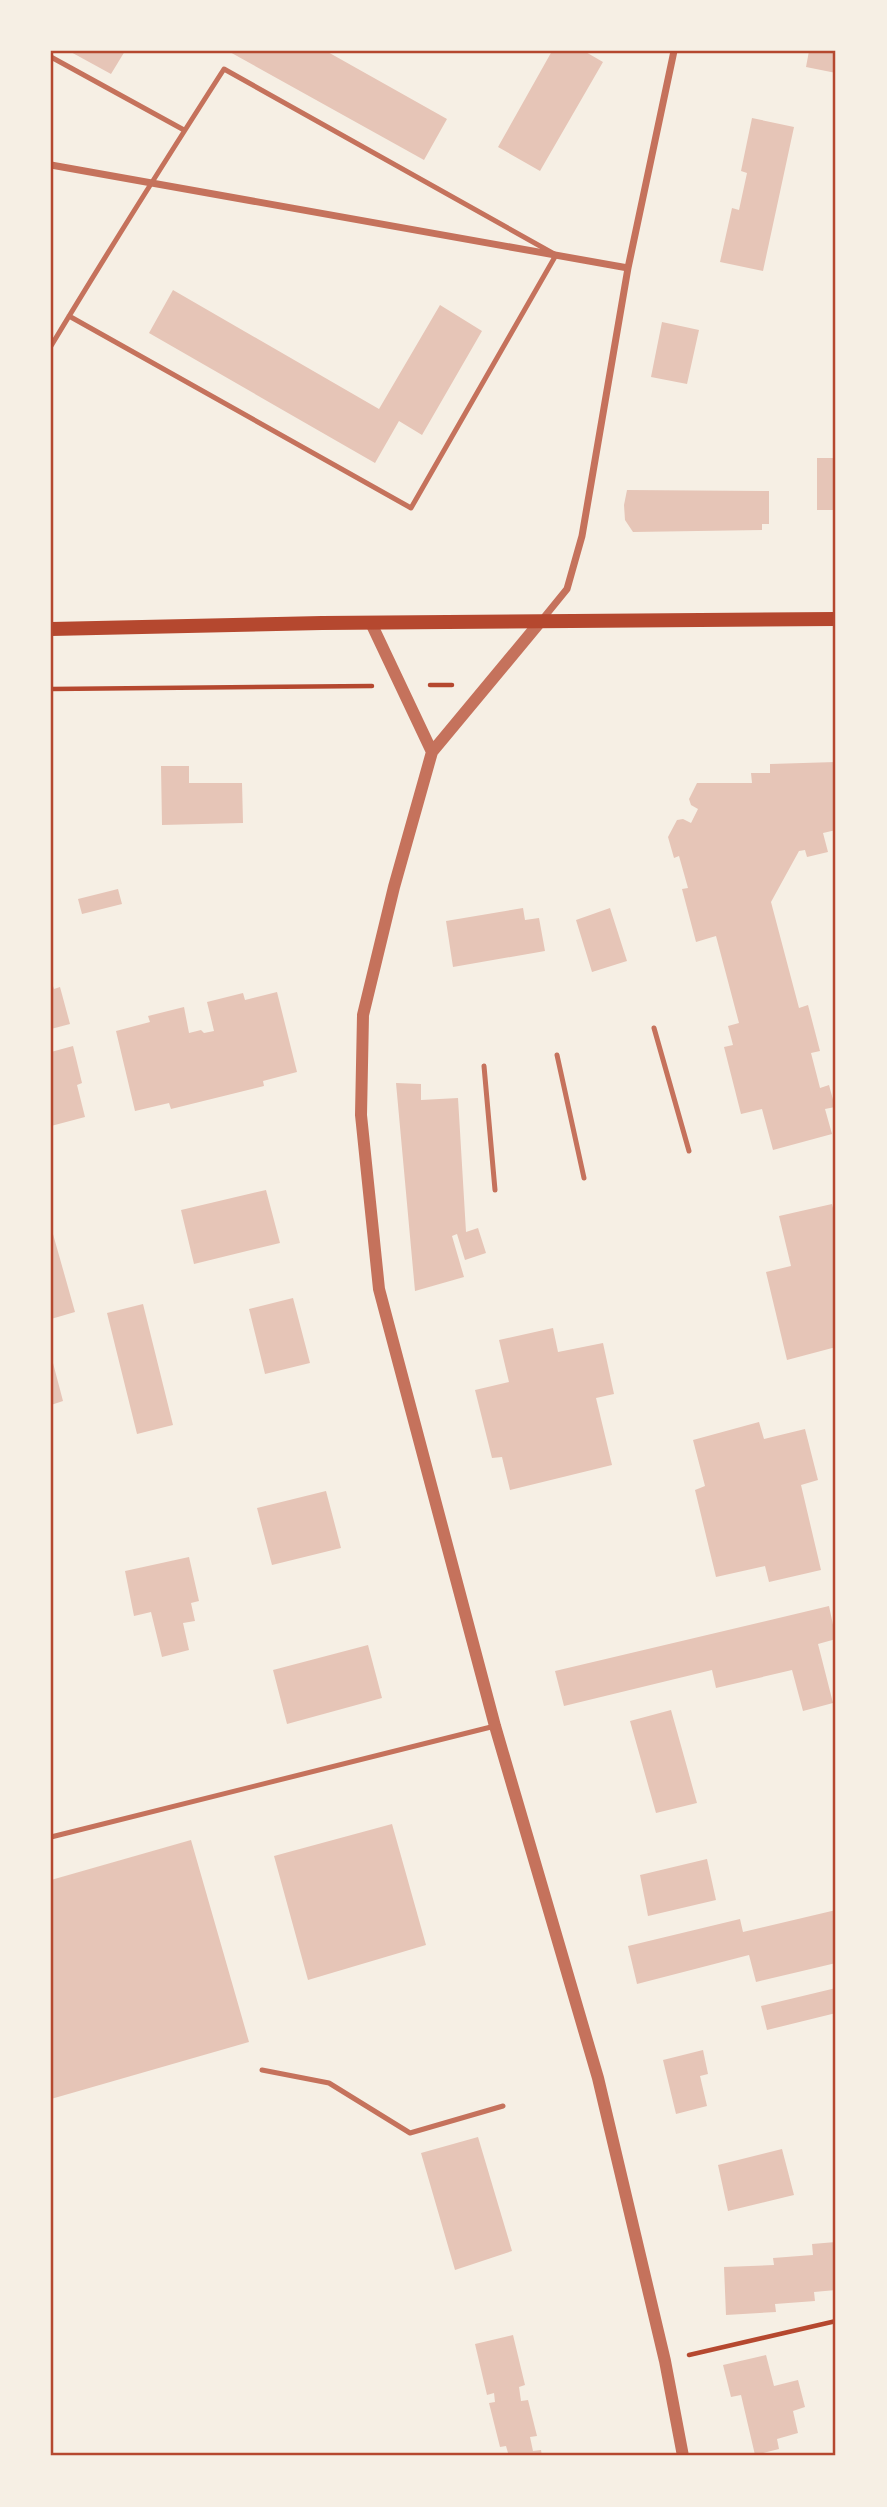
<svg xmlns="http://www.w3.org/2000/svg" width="887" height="2507" viewBox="0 0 887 2507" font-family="'DM Sans',sans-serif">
<rect width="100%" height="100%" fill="#f6efe4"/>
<path fill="#e6c5b7" d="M 69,51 L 125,51 L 111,74 Z
M 228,51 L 326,51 L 447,119 L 424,160 Z
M 552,51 L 584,51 L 603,62 L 540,171 L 498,147 Z
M 809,51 L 836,51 L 836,73 L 806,67 Z
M 752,118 L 794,127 L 763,271 L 720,262 L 732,208 L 739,210 L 747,173 L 741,171 Z
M 173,290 L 379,409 L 440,305 L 482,331 L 422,435 L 399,421 L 375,463 L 149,333 Z
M 662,322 L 699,330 L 687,384 L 651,377 Z
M 817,458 L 836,458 L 836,510 L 817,510 Z
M 627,490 L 769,491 L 769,524 L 762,524 L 762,530 L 633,532 L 625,520 L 624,505 Z
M 836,762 L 836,830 L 823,833 L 828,852 L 807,857 L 805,850 L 799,851 L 771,902 L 799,1008 L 808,1005 L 820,1051 L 811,1053 L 820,1088 L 829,1085 L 835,1107 L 825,1109 L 832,1134 L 773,1150 L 762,1109 L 741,1114 L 724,1047 L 733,1045 L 728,1026 L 739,1023 L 716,936 L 696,942 L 682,889 L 688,888 L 679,856 L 674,858 L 668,837 L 677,820 L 683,819 L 691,823 L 698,809 L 691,805 L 689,799 L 697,783 L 752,783 L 751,773 L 770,773 L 770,764 Z
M 161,766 L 189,766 L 189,783 L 242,783 L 243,823 L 162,825 Z
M 118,889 L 122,904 L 82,914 L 78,899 Z
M 523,908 L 525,920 L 539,918 L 545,951 L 453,967 L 446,921 Z
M 610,908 L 627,961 L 592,972 L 576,920 Z
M 51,980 L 54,989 L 60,987 L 70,1024 L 51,1029 Z
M 277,992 L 297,1072 L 263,1081 L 264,1086 L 171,1109 L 169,1103 L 135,1111 L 116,1031 L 150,1022 L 148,1016 L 184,1007 L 189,1033 L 201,1030 L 204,1033 L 214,1031 L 207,1002 L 243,993 L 245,1000 Z
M 73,1046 L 82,1083 L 77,1085 L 85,1117 L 51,1126 L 51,1052 Z
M 396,1083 L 421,1084 L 421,1100 L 458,1098 L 466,1232 L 478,1228 L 486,1253 L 465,1260 L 457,1234 L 452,1236 L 464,1277 L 415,1291 Z
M 266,1190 L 280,1243 L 194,1264 L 181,1210 Z
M 832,1204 L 836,1220 L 836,1347 L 787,1360 L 766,1272 L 791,1266 L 779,1216 Z
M 51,1227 L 75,1312 L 51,1319 Z
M 293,1298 L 310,1363 L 265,1374 L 249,1309 Z
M 143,1304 L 173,1425 L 137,1434 L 107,1313 Z
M 553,1328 L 558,1352 L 603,1343 L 614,1394 L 596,1398 L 612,1465 L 510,1490 L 502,1457 L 492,1458 L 475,1390 L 509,1382 L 499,1340 Z
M 51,1363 L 53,1363 L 63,1401 L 51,1405 Z
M 759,1422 L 764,1439 L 805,1429 L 818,1480 L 801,1485 L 821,1570 L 769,1582 L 765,1566 L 716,1577 L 695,1490 L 705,1486 L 693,1440 Z
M 326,1491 L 341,1548 L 272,1565 L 257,1508 Z
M 189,1557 L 199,1601 L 191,1603 L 195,1621 L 183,1623 L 189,1650 L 162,1657 L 151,1612 L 134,1616 L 125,1571 Z
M 829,1606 L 836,1639 L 818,1644 L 833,1703 L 803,1711 L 792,1670 L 716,1688 L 712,1670 L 564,1706 L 555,1671 Z
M 368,1645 L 382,1698 L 287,1724 L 273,1670 Z
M 671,1710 L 697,1803 L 656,1813 L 630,1721 Z
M 392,1824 L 426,1945 L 308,1980 L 274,1856 Z
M 191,1840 L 249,2042 L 51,2099 L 51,1880 Z
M 707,1859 L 716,1900 L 648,1916 L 640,1875 Z
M 836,1910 L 836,1963 L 756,1982 L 749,1955 L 637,1984 L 628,1946 L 740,1919 L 743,1932 Z
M 836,1988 L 836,2013 L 767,2030 L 761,2006 Z
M 703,2050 L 708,2074 L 700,2076 L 707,2106 L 676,2114 L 663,2060 Z
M 478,2137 L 512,2251 L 455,2270 L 421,2153 Z
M 782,2149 L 794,2195 L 728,2211 L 718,2165 Z
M 836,2242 L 836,2290 L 814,2292 L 815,2301 L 775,2304 L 776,2312 L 726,2315 L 724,2267 L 774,2265 L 773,2258 L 813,2255 L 812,2244 Z
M 513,2335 L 525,2385 L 519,2387 L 521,2401 L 528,2400 L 537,2436 L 530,2437 L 533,2451 L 541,2450 L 542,2456 L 501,2456 L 508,2453 L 506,2446 L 500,2447 L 489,2403 L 495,2402 L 494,2393 L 487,2395 L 475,2344 Z
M 766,2355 L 774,2386 L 798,2380 L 805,2407 L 793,2411 L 798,2433 L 777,2439 L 779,2449 L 755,2455 L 741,2395 L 731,2397 L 723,2365 Z"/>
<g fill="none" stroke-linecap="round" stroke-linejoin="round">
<path stroke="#b5482f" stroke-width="4.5" d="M 430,685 L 452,685
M 51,689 L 372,686
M 689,2355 L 836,2321"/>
<path stroke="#c5725c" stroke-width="5" d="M 51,57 L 184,130
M 51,346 C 107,253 165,161 224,69 L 556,255 L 411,508 L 69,316
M 654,1028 L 689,1151
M 557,1055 L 584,1178
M 484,1066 L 495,1190
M 51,1837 L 495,1726
M 262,2070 L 329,2083 L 410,2133 L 503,2106"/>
<path stroke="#c5725c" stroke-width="7" d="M 51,165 L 628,268
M 541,621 L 567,589 L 582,536 L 628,268 L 674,51"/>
<path stroke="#c5725c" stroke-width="12" d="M 540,622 L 432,752 L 394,887 L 363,1015 L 361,1115 L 379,1289 L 495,1726 L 598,2078 L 665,2361 L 683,2456
M 371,623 L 432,752"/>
<path stroke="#b5482f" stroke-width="14" d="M 51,629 L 322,623 L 836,619"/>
</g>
<rect width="887" height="2507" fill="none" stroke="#f6efe4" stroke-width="105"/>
<rect x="52" y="52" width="782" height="2402" fill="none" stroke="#b5482f" stroke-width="2.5"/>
</svg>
